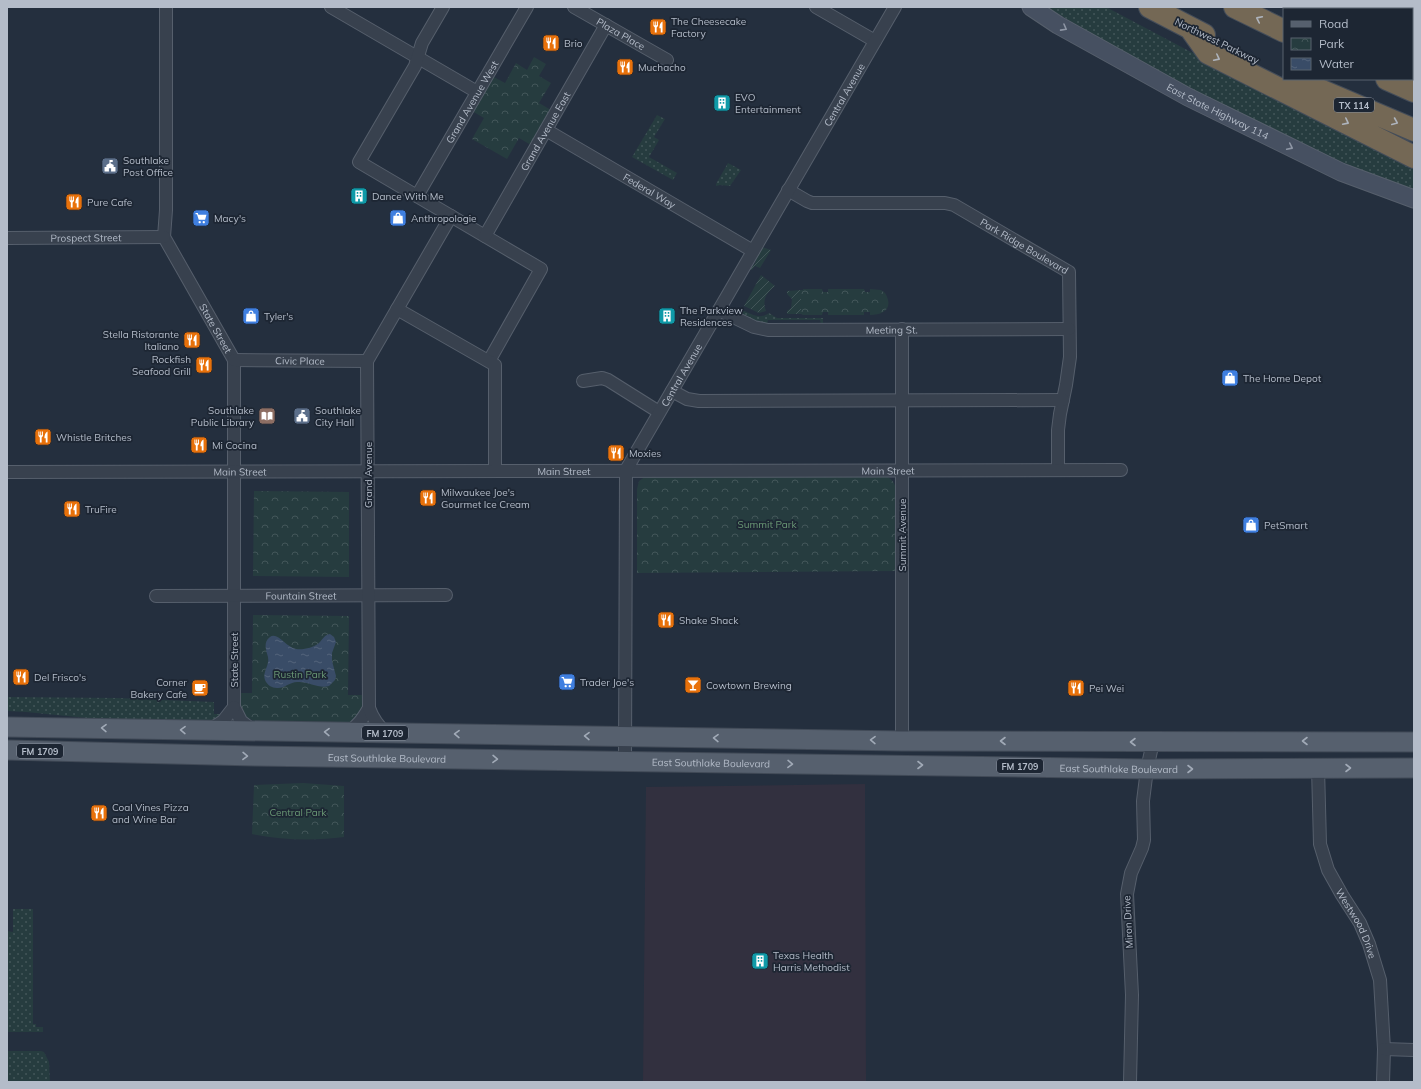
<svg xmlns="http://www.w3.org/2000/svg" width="1421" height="1089" viewBox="0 0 1421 1089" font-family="Mulish,sans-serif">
<defs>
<pattern id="grass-dots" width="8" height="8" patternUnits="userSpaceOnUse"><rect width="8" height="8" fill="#263c3f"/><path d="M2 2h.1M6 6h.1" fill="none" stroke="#435659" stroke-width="1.8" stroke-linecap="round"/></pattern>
<pattern id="park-crowns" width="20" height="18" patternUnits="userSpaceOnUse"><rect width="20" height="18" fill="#263c3f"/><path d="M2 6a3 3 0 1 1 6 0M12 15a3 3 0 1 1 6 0" fill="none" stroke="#435659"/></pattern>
<pattern id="garden-furrows" width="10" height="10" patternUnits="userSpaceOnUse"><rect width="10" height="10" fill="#263c3f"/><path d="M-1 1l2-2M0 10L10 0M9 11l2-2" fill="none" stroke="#435659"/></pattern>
<pattern id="water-ripples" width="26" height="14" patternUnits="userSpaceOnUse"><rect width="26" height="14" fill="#394c67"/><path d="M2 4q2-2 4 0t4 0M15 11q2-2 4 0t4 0" fill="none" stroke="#53647b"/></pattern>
</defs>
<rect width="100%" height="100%" fill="#242f3e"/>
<path fill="#32303f" d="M 865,784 L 866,1082 L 643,1082 L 646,787 Z"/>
<path fill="url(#grass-dots)" d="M 1046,7 L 1106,7 L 1225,70 L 1414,163 L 1414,192 C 1286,142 1164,77 1046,7 Z
M 657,115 L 665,119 L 654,137 L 659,140 L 649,157 L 677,173 L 673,180 L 632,157 Z
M 728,163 L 741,170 L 730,186 L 720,185 L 716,186 L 716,184 Z
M 742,310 C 752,314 759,320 769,313 L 777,318 L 823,318 L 823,324 L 821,324 L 820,320 L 768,320 L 767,324 L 758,323 L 744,317 L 745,316 L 741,314 L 739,315 Z
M 7,697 L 118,698 L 214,702 L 214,714 L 223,714 L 210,722 L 97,719 L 26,712 L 7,711 Z
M 7,909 L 7,931 L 13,932 L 13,909 L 33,909 L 33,1024 L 36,1024 L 36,1027 L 43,1027 L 43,1032 L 7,1032 Z
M 7,1051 L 41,1051 L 44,1052 L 49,1062 L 50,1082 L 7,1082 Z"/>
<path fill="url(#park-crowns)" d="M 534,57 L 546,64 L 539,76 L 551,83 L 539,103 L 551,110 L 531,145 L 519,138 L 507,159 L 472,139 L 484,118 L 472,111 L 492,76 L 505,83 L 516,63 L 527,70 Z
M 803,289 L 822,289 L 823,292 L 828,292 L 828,289 L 864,289 L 865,292 L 870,292 L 870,289 L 881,290 L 885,293 C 894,308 884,315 870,315 L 870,312 L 864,312 L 864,315 L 828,315 L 828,312 L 823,312 L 822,315 L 803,315 L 801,314 L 801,290 L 803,290 Z
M 646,476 L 885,476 C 891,478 894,482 896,488 L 896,571 L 637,573 L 637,489 L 639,481 Z
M 254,491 L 349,492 L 349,577 L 253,576 Z
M 253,615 L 349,616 L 348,695 L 363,695 L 362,709 L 353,722 L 345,724 L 258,722 C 241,717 240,710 240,693 L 252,693 Z
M 303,783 L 344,786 L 344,837 C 313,841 283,840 252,834 L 254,785 Z"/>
<path fill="url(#garden-furrows)" d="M 762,247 L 771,250 L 760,268 L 755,266 L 752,270 L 749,269 L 752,265 L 754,265 L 756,261 L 755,260 Z
M 761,275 L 775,286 C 766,293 762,300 766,311 L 759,313 L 744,306 Z
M 801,290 L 801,314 L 787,314 L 787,311 L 791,308 L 792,299 L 787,294 L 787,291 Z"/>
<path fill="url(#water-ripples)" d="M 330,634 L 334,637 L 336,642 L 332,653 L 332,661 L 336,676 L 335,680 L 329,686 C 318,689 309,681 297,682 C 290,682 283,689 277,688 C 272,688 267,685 265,680 C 262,672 270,665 268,657 C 266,650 263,642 270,637 C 277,631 286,647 296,649 C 303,650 313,648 319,643 C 323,639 324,635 330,634 Z"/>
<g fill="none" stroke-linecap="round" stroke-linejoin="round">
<defs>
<g id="street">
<path id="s1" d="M 166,7 L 166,210 L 164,237 L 234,360 L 234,707 L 241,721 L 254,731"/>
<path d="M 331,7 L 477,92"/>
<path d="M 443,7 L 422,43 L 415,66 L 359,162 L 541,269 L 489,361"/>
<path id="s2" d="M 574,7 L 667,60"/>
<path d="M 816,7 L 875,41"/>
<path id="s3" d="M 546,130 L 753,251"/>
<path id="s4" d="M 788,190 L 807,201 L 812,203 L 945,203 L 954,205 L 1069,272 L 1070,357 L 1066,385 L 1060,414 L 1058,430 L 1058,469"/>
<path id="s5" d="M 417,196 L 527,7"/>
<path id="s6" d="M 485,236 L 606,25"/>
<path id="s7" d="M 7,238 L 164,237"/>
<path d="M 397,309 L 495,365 L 495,471"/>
<path id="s8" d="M 719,310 L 754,327 L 768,330 L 1069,329"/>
<path id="s9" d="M 234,360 L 367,361"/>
<path d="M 583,381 L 602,378 L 608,380 L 659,412"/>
<path d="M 672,391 L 687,399 L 699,401 L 1063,400"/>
<path id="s10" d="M 7,472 L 1121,470"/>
<path id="s11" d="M 156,596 L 446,595"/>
<path d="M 211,729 L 223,721 L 234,707"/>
<path d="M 348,732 C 358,726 363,718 369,708"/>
<path d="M 386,733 C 378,726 373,719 369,708 L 367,361 L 451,216"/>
<path d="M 902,741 L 902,329"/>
<path id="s12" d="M 625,761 L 626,470 L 895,7"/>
<path id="s13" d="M 1318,768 L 1320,844 L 1328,870 L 1342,895 L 1360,923 L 1369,944 L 1380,980 L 1384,1049 L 1383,1082"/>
<path d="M 1384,1049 L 1414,1050"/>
<path d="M 1130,1082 L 1132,995 L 1127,894 L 1131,873 L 1142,848 L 1144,840 L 1143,801 L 1147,769 L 1153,742"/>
</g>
<g id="secondary">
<path id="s14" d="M 1031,7 L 1058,25 L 1188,97 L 1341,172 L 1414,199"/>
<path d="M 1367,7 L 1372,9"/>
<path d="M 1412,23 L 1414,24"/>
</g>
<g id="primary">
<path d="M 7,727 L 902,741 L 1414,742"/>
<path id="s15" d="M 7,750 L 255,756 L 1147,769 L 1414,768"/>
</g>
<path id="highway" d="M 1150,7 L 1204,35
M 1235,7 L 1284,31
M 1191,29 L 1208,53 L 1414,157
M 1294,79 L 1414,130
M 1387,79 L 1414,91"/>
</defs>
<use href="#street" stroke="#565f6c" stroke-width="14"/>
<use href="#secondary" stroke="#565f6c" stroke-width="19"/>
<use href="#primary" stroke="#414a57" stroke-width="21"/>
<use href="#highway" stroke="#434c59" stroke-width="24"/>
<use href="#street" stroke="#38414e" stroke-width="12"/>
<use href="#secondary" stroke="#465061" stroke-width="17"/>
<use href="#primary" stroke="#56606e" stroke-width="19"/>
<use href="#highway" stroke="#746855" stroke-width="22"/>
</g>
<defs><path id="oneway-chevron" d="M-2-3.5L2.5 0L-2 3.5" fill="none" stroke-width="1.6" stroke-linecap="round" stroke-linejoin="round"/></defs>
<g stroke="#aeb4bd">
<use href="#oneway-chevron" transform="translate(1259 19) rotate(-154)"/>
<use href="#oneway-chevron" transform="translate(1217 58) rotate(27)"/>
<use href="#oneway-chevron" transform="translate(1346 122) rotate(27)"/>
<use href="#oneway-chevron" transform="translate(1395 122) rotate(23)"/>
</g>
<g stroke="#8e96a5">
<use href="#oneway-chevron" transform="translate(1064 28) rotate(29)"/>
<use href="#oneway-chevron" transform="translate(1290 147) rotate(26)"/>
</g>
<g stroke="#a1aab7">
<use href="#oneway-chevron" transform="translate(104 728) rotate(-179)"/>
<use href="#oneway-chevron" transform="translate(183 730) rotate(-179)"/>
<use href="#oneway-chevron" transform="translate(327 732) rotate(-179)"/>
<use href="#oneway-chevron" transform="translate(457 734) rotate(-179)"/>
<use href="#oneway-chevron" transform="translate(587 736) rotate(-179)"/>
<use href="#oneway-chevron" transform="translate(716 738) rotate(-179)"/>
<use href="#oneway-chevron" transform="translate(873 740) rotate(-179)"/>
<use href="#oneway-chevron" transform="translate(1003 741) rotate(-180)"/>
<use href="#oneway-chevron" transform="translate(1305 741) rotate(-180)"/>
<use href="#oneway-chevron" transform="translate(1133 742) rotate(-180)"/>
<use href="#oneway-chevron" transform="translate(245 756) rotate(1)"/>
<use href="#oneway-chevron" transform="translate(495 759) rotate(1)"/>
<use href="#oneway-chevron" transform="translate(790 764) rotate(1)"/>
<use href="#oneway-chevron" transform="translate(920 765)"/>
<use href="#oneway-chevron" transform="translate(1348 768)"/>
<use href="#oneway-chevron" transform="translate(1190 769)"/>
</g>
<defs>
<symbol id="restaurant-square" viewBox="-11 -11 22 22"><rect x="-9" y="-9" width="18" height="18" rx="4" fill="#e8710a" stroke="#1d2633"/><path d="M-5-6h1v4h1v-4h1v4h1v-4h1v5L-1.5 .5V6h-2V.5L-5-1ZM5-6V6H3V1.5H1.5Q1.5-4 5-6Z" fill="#fff"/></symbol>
<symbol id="building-square" viewBox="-11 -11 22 22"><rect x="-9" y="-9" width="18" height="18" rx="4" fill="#0f9aa8" stroke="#1d2633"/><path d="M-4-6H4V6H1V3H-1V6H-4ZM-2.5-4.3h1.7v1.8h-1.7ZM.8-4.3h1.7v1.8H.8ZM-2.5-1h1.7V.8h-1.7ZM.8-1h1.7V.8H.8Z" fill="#fff"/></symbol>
<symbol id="civic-square" viewBox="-11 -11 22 22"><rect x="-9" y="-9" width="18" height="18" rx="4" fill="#5c6f8a" stroke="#1d2633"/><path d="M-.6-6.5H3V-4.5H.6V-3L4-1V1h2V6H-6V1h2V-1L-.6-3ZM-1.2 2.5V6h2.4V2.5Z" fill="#fff"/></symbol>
<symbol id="supermarket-square" viewBox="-11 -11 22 22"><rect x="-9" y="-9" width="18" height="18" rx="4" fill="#3f7fe0" stroke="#1d2633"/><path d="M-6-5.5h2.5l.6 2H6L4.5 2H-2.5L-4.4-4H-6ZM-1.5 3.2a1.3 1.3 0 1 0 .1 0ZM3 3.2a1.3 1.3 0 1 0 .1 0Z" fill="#fff"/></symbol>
<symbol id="shop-square" viewBox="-11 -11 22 22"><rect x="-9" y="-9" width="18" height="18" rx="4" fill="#3f7fe0" stroke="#1d2633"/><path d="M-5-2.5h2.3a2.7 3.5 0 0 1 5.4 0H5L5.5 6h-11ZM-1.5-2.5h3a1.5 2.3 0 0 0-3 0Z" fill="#fff"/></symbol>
<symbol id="library-square" viewBox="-11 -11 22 22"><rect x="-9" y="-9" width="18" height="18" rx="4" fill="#8d6e63" stroke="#1d2633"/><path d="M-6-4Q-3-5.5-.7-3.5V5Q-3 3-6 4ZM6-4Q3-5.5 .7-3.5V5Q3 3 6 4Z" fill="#fff"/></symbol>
<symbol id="bar-square" viewBox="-11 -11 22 22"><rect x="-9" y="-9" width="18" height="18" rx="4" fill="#e8710a" stroke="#1d2633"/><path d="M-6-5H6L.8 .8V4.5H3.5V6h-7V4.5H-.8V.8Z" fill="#fff"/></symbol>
<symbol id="cafe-square" viewBox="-11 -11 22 22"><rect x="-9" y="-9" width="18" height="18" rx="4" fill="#e8710a" stroke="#1d2633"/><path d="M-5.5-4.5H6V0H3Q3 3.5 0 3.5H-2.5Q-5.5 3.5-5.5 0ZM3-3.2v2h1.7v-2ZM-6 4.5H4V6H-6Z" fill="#fff"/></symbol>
</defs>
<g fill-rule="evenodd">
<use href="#restaurant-square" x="648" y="17" width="20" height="20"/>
<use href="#restaurant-square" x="541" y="33" width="20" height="20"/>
<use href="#restaurant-square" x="615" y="57" width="20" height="20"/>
<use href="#building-square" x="712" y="93" width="20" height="20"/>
<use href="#civic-square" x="100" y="156" width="20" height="20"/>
<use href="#building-square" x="349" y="186" width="20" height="20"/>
<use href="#restaurant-square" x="64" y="192" width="20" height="20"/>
<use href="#supermarket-square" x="191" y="208" width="20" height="20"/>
<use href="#shop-square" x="388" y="208" width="20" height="20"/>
<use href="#shop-square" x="241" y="306" width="20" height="20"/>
<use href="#building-square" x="657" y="306" width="20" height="20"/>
<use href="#restaurant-square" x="182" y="330" width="20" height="20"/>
<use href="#restaurant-square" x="194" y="355" width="20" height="20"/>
<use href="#shop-square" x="1220" y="368" width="20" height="20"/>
<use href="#library-square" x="257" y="406" width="20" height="20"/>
<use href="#civic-square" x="292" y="406" width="20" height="20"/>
<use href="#restaurant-square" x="33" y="427" width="20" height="20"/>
<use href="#restaurant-square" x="189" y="435" width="20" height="20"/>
<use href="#restaurant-square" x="606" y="443" width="20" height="20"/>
<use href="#restaurant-square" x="418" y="488" width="20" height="20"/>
<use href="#restaurant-square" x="62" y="499" width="20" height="20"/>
<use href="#shop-square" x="1241" y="515" width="20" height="20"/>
<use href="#restaurant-square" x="656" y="610" width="20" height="20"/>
<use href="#restaurant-square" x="11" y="667" width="20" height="20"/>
<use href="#supermarket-square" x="557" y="672" width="20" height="20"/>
<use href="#bar-square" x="683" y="675" width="20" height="20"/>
<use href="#cafe-square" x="190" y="678" width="20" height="20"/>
<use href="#restaurant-square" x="1066" y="678" width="20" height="20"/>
<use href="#restaurant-square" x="89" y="803" width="20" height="20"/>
<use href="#building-square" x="750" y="951" width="20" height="20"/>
</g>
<g text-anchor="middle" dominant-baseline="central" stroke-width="3.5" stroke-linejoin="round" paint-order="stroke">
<g fill="#1d2633" stroke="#878f9c" stroke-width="1">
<rect x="1334" y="98" width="40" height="14" rx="3"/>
<rect x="362" y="726" width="46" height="14" rx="3"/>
<rect x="17" y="744" width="46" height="14" rx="3"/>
<rect x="997" y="759" width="46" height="14" rx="3"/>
</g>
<g font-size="9" font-weight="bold" fill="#b4bcc9">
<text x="1354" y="105">TX 114</text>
<text x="385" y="733">FM 1709</text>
<text x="40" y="751">FM 1709</text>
<text x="1020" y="766">FM 1709</text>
</g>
<g font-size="10" fill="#b4bcc9" stroke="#1d2633" text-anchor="start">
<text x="671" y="21">The Cheesecake<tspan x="671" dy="12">Factory</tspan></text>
<text x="564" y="43">Brio</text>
<text x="638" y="67">Muchacho</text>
<text x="735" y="97">EVO<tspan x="735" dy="12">Entertainment</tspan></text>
<text x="123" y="160">Southlake<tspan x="123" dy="12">Post Office</tspan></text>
<text x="372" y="196">Dance With Me</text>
<text x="87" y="202">Pure Cafe</text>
<text x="214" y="218">Macy's</text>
<text x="411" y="218">Anthropologie</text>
<text x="680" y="310">The Parkview<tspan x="680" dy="12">Residences</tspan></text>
<text x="264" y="316">Tyler's</text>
<text x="179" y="334" text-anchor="end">Stella Ristorante<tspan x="179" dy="12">Italiano</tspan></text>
<text x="191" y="359" text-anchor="end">Rockfish<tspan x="191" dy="12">Seafood Grill</tspan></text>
<text x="1243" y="378">The Home Depot</text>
<text x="254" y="410" text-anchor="end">Southlake<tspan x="254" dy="12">Public Library</tspan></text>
<text x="315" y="410">Southlake<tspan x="315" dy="12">City Hall</tspan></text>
<text x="56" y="437">Whistle Britches</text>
<text x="212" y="445">Mi Cocina</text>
<text x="629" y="453">Moxies</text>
<text x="441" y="492">Milwaukee Joe's<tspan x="441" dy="12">Gourmet Ice Cream</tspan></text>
<text x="85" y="509">TruFire</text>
<text x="1264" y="525">PetSmart</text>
<text x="679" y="620">Shake Shack</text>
<text x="34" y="677">Del Frisco's</text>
<text x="187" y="682" text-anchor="end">Corner<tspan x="187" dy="12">Bakery Cafe</tspan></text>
<text x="580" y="682">Trader Joe's</text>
<text x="706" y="685">Cowtown Brewing</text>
<text x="1089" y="688">Pei Wei</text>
<text x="112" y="807">Coal Vines Pizza<tspan x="112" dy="12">and Wine Bar</tspan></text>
<text x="773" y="955">Texas Health<tspan x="773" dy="12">Harris Methodist</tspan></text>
</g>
<g font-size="10" fill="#b4bcc9" stroke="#1d2633">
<text stroke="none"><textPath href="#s2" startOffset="54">Plaza Place</textPath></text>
<text transform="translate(1217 41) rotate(26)">Northwest Parkway</text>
<text stroke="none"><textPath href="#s12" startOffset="725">Central Avenue</textPath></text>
<text stroke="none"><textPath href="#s5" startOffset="109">Grand Avenue West</textPath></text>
<text stroke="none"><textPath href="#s14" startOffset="214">East State Highway 114</textPath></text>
<text stroke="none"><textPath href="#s6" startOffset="121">Grand Avenue East</textPath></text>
<text stroke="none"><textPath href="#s3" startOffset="120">Federal Way</textPath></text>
<text stroke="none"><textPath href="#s7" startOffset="79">Prospect Street</textPath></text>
<text stroke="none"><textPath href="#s4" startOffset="251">Park Ridge Boulevard</textPath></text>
<text stroke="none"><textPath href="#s1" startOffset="335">State Street</textPath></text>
<text stroke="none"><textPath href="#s8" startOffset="177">Meeting St.</textPath></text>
<text stroke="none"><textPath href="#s9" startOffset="66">Civic Place</textPath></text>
<text stroke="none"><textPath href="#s12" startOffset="401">Central Avenue</textPath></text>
<text stroke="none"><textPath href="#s10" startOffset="881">Main Street</textPath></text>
<text stroke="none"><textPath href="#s10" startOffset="233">Main Street</textPath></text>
<text stroke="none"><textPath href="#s10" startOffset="557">Main Street</textPath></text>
<text transform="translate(368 475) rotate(-90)">Grand Avenue</text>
<text transform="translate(902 535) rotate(-90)">Summit Avenue</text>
<text stroke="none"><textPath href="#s11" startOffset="145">Fountain Street</textPath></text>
<text transform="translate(234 660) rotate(-90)">State Street</text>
<text stroke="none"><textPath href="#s15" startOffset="380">East Southlake Boulevard</textPath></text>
<text stroke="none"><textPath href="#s15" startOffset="704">East Southlake Boulevard</textPath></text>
<text stroke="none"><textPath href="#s15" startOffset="1112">East Southlake Boulevard</textPath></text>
<text transform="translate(1128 922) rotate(-93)">Miron Drive</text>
<text stroke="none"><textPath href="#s13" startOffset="164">Westwood Drive</textPath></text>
</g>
<g font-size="10" fill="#6b9a76" stroke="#1d2633">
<text x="767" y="524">Summit Park</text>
<text x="300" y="674">Rustin Park</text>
<text x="298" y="812">Central Park</text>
</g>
</g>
<rect width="1421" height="1089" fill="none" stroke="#b4bcc9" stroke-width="16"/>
<rect x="1283" y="8" width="130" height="72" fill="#1d2633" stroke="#59626f"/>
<rect x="1291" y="21" width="20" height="6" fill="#56606e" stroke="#59626f"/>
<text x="1319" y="28" font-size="12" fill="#b4bcc9">Road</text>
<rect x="1291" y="38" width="20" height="12" fill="url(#park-crowns)" stroke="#59626f"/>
<text x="1319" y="48" font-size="12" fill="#b4bcc9">Park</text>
<rect x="1291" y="58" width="20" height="12" fill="url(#water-ripples)" stroke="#59626f"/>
<text x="1319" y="68" font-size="12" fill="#b4bcc9">Water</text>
</svg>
